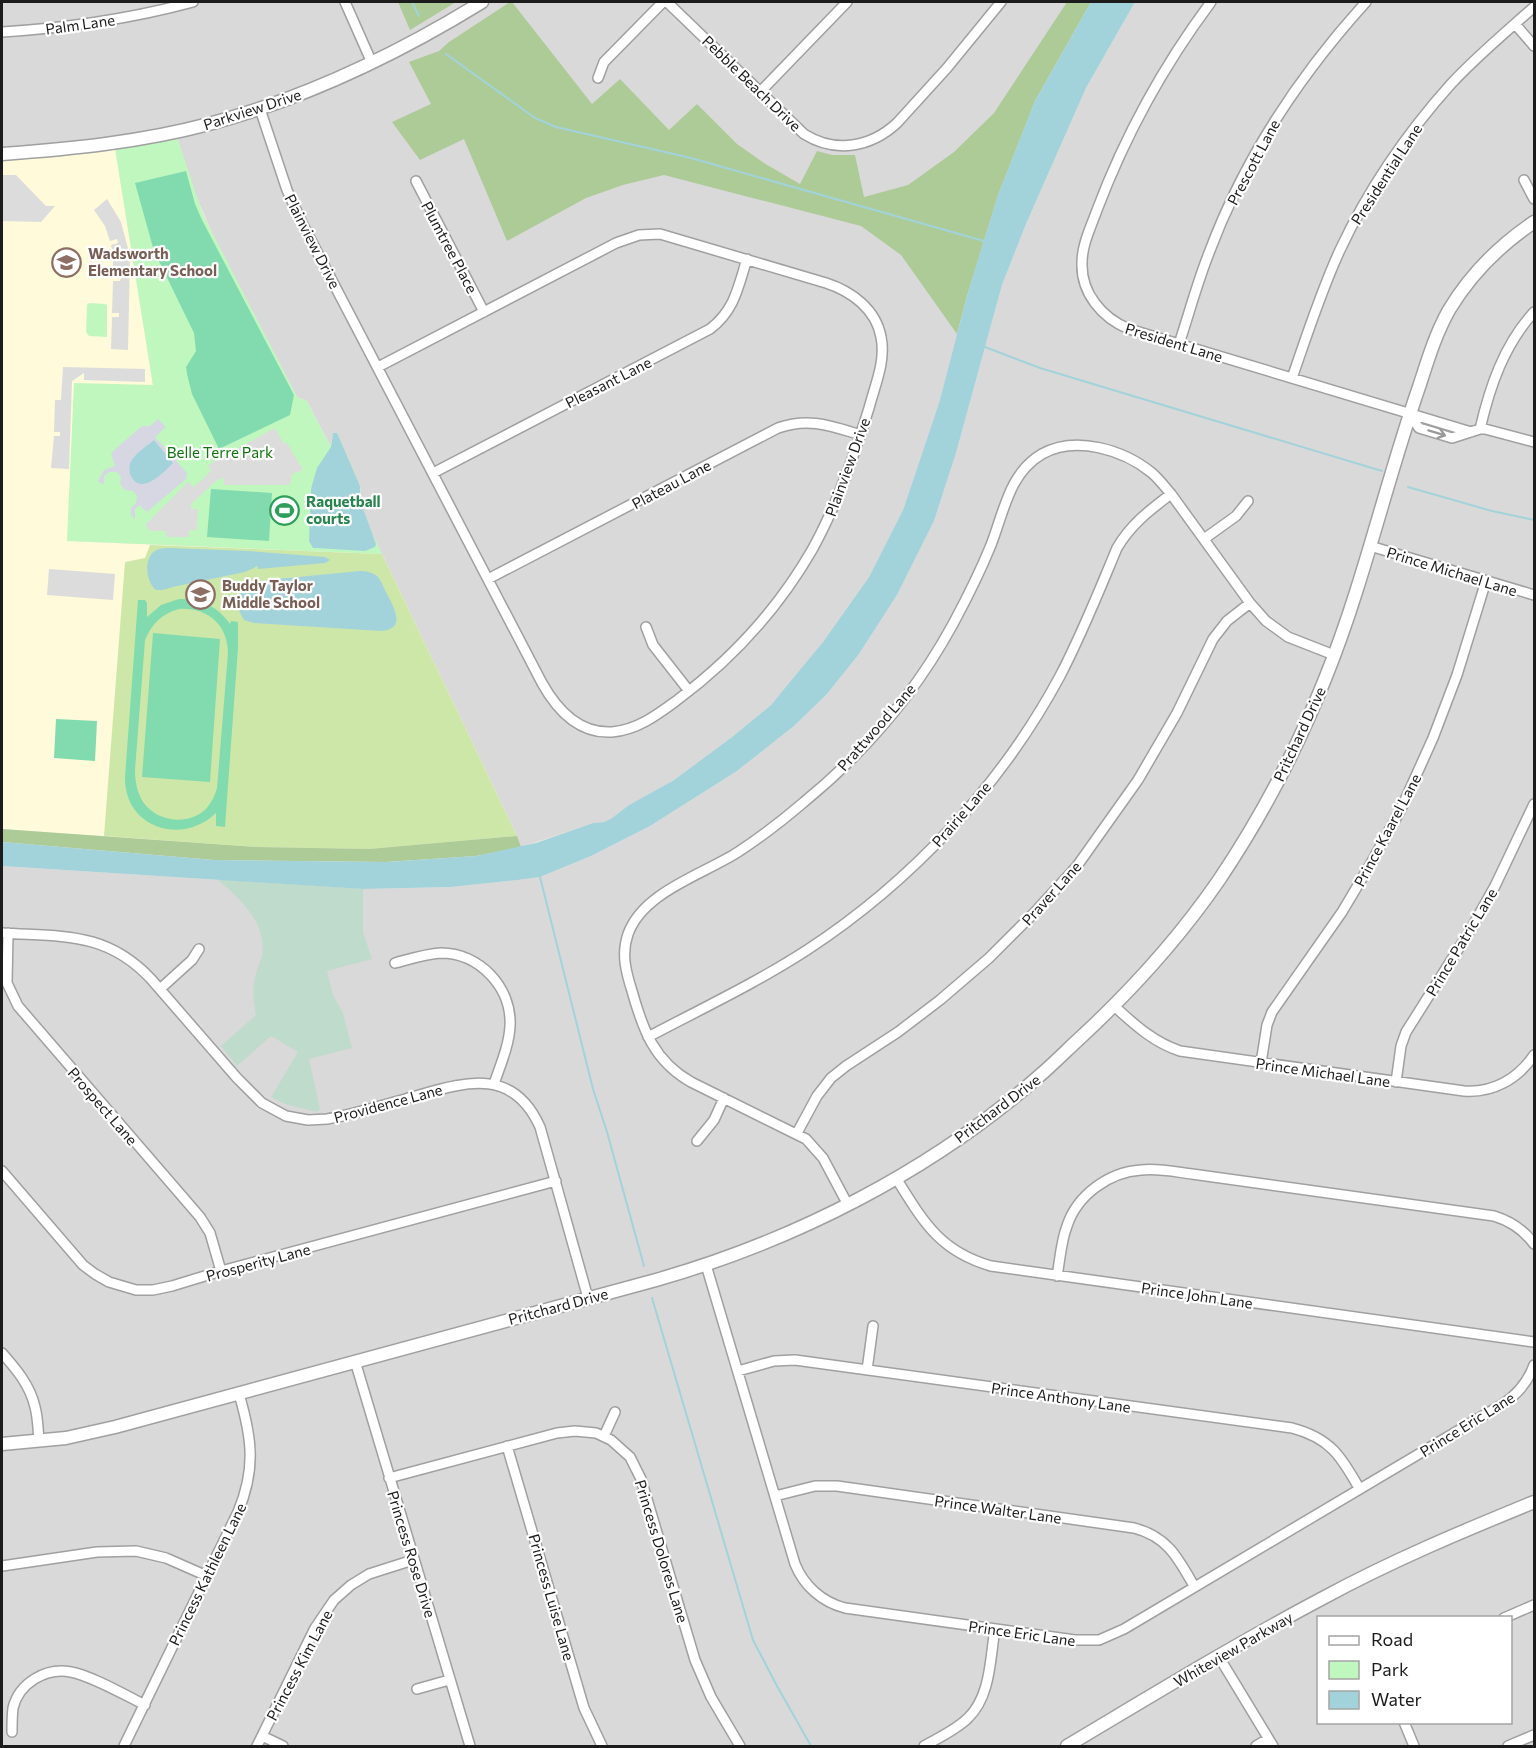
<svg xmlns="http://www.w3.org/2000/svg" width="1536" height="1748" viewBox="0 0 1536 1748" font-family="Commissioner,sans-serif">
<rect width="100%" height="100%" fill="#ede8e2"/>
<path fill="#dad9d9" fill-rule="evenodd" d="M 2,2 L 472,2 L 424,31 L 371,59 L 259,105 L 179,127 L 90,143 L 2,150 Z
M 491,2 L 1091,2 L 1035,101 L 967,296 L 939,403 L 903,510 L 869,577 L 823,642 L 797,675 L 771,705 L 732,737 L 674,780 L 629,805 L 612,818 L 604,822 L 593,823 L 521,847 L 367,523 L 361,503 L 361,489 L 331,447 L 307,401 L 297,397 L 213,235 L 194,191 L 177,137 L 318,93 L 375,69 L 428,40 Z
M 1135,2 L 1534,2 L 1534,217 L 1491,248 L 1476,264 L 1446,305 L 1331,653 L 1296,735 L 1251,820 L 1200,901 L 1112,1004 L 1034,1075 L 965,1128 L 894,1175 L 846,1201 L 706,1262 L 95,1427 L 50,1435 L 2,1438 L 2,866 L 363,889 L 451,887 L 518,880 L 540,877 L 591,856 L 650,826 L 737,771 L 794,726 L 827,694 L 859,654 L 897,595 L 934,521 L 956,453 L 1002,285 L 1026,224 L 1086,88 Z
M 1534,228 L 1534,1496 L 1196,1664 L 1057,1746 L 2,1746 L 2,1448 L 43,1445 L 716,1267 L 849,1211 L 898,1184 L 1039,1083 L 1119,1011 L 1207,907 L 1258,826 L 1360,595 L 1432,361 L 1443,336 L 1453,314 L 1467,291 L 1498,256 Z
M 1534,1507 L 1534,1746 L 1076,1746 L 1237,1651 L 1325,1602 L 1410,1561 ZM 1318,1618 L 1510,1618 L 1510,1722 L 1318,1722 Z"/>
<path fill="#fefada" d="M 115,148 L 153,386 L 67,541 L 382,554 L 517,836 L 257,847 L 2,829 L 2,159 Z"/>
<path fill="#cde7a8" d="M 150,545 L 382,554 L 517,836 L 369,849 L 256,847 L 104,836 L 125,562 L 145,558 Z"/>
<path fill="#accb97" d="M 398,2 L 456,2 L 410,30 Z
M 510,2 L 512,2 L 592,104 L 620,79 L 669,130 L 697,104 L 737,144 L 764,163 L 800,184 L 817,151 L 832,155 L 855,155 L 864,197 L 908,185 L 954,152 L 994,113 L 1067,2 L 1091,2 L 1035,101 L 998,195 L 967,296 L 957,334 L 901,255 L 861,226 L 664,175 L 623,185 L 586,198 L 507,241 L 464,139 L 420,160 L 392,122 L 431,104 L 409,62 L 439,51 L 449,42 Z
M 2,829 L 256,847 L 369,849 L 517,836 L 521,847 L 476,856 L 386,862 L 214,860 L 2,842 Z"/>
<path fill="#bfdbcb" d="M 217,879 L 363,889 L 363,932 L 372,959 L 327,971 L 333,995 L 343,1013 L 352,1048 L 309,1059 L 320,1109 L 317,1112 L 285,1104 L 271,1097 L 298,1052 L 271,1036 L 237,1066 L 221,1046 L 256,1015 C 254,1003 252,991 255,978 C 256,971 260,963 262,956 C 267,922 240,899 217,879 Z"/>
<path fill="#c0f7be" d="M 177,137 L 203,215 L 297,397 L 307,401 L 330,446 L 333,433 L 337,433 L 338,435 L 360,486 L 361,503 L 367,523 L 382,554 L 67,541 L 74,383 L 153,385 L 115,148 Z
M 89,303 L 105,304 L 107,305 L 107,337 L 89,336 L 86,332 L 87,305 Z"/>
<path fill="#81dbae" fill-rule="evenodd" d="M 186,171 L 195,204 L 202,220 L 294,395 L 290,415 L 219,449 L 192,394 L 187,374 L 186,367 L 196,351 L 194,333 L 154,251 L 135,183 Z
M 211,489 L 272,493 L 269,541 L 207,537 Z
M 179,599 C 200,598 218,606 230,624 L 231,621 L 238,622 L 238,648 L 225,827 L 216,826 L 216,813 C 182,846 124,828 125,777 L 138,600 L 145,600 L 147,603 L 147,617 L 161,605 ZM 179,609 C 206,607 228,624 228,653 L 217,788 C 215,796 211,803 206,809 C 188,826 157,822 143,802 C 137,792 135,781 135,770 L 145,640 C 152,624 161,614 179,609 Z
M 153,633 L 220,639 L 210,782 L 142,777 Z
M 56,719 L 97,721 L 95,761 L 54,758 Z"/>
<path fill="#dcdcdc" d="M 2,175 L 16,175 L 46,206 L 55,206 L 41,222 L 2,221 Z
M 107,199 L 121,222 L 130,256 L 128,350 L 111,349 L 112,317 L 119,317 L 119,313 L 112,313 L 113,281 L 120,281 L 121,277 L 113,276 L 113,254 L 111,245 L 118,243 L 117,239 L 110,241 L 105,226 L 94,210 Z
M 63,367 L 145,369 L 145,382 L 84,380 L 84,373 L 72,381 L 69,469 L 51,468 L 54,436 L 60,436 L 60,432 L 54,432 L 55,400 L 61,400 Z
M 275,428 L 284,444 L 287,443 L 303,470 L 292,474 L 290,485 L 224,485 L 224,478 L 217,480 L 191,504 L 191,509 L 198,509 L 197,530 L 189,530 L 189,537 L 166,537 L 166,531 L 151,531 L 145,525 L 188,482 L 194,487 L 207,475 L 211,470 L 208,465 Z
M 49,569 L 115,574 L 113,600 L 47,595 Z"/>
<path fill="#d6d7e3" d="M 158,419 L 166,427 L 155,437 L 187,473 L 186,479 L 147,512 L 139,505 L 135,509 L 135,520 L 131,515 L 131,508 L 136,503 L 137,496 L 133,491 L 125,490 L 120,484 L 121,477 L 117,472 L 109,472 L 104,476 L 104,483 L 102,484 L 98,481 L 104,470 L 115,466 L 111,453 L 142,426 L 150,426 Z"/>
<path fill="#a3d3da" d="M 1091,2 L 1135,2 L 1086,88 L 1026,224 L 1002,285 L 956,453 L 934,521 L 897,595 L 859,654 L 827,694 L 794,726 L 737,771 L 650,826 L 591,856 L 540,877 L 518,880 L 451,887 L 363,889 L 2,866 L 2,842 L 214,860 L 386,862 L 476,856 L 536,843 L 593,823 L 604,822 L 612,818 L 629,805 L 674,780 L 732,737 L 771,705 L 823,642 L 869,577 L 903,510 L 939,403 L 967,296 L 998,195 L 1035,101 Z
M 333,433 L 337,433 L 338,435 L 360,486 L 361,503 L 376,544 L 375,547 L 365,551 L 316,548 L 313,548 L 309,541 L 311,489 L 317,468 L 331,447 Z
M 154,440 L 173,463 C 164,472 140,498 130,474 C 129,469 129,464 132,460 C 137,452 147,446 154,440 Z
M 170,548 L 248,551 L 325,557 L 330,560 L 325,563 L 258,569 L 257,566 L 255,567 L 254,568 L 245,572 L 177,586 L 162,590 L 156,590 C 146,583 143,558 155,551 C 159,548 165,548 170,548 Z
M 360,571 C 366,571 373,572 378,577 C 382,582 384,589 387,594 C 395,609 406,629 381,631 L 254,623 L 244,620 L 239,611 L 239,596 L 243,588 L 247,584 L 277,579 Z"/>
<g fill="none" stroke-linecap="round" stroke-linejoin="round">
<path stroke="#a3d3da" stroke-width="2" d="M 412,2 L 419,16
M 446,54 L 535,118 L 556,127 L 691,158 L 984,241
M 985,347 L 1040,368 L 1382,471
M 1408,487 L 1492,511 L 1534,520
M 540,877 L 593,1089 L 607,1132 L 644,1266
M 652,1298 L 753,1640 L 777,1686 L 811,1746"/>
<defs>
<path id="minor" d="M 345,2 L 372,63
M 667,2 L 804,134 C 836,154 871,147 897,123 L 947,68 L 1001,2
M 1211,2 C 1164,65 1125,136 1097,210 C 1091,227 1082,244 1082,263 C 1081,293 1102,318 1129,329 L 1471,432
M 1515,24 L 1534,46
M 2,32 C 67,28 130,19 193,2
M 598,78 L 604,62 L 663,2
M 760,92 L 847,2
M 260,109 L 287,190 L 302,223 L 542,683 C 557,710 579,734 612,732 C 637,730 657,715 676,701 C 731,660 778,609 812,550 C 837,505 854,457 869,408 C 875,385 886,361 881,337 C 876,309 851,291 826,283 L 660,234 L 639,235 L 616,243 L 378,367
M 1524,180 L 1534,199
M 416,181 L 484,312
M 1179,344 C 1189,314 1197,283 1209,253 C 1244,159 1299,76 1366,2
M 1292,378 C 1307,335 1321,291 1340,250 C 1368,190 1407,133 1451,84 C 1477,56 1506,32 1534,7
M 1409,414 L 1419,428 L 1452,438 L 1480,429 L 1485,429 L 1534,442
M 1480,429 C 1490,386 1504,345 1534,312
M 433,473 L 710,329 C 735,310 738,287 747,259
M 1204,539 L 1236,516 L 1248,501
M 1370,546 L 1534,595
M 488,579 L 778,428 C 809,417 831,426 861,435
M 646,627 L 653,645 L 689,691
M 2,933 C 62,937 106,931 151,979 L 237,1078 L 262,1103 L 286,1116 L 308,1120 L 327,1119 C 356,1114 384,1105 412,1097 C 463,1083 512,1065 540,1127 L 588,1298
M 8,933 L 7,983 L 18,1006 L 200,1217 L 210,1233 L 221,1271
M 395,963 C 410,959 425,954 441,953 C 479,953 512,987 510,1026 C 509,1046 500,1066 494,1084
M 160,989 L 192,960 L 199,949
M 1114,1006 C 1135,1025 1153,1042 1180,1051 L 1464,1091 C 1493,1093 1518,1079 1534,1055
M 648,1037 C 701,1009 756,983 807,950 C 911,882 1001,786 1060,676 C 1082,634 1099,591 1117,548 C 1131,524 1150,510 1171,494
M 1261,1063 L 1267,1025 L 1272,1012 L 1342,912 L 1370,865 L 1401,809 L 1433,738 L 1457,675 L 1486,581
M 1396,1082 L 1401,1046 L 1406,1032 L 1471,929 L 1495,886 L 1534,804
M 797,1133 L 817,1096 L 831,1078 L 846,1066 L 898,1032 L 940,1000 L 989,958 L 1034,913 L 1077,866 L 1138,780 L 1177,713 L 1213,639 L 1227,621 L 1250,603
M 697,1141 L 714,1120 L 724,1098
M 2,1171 L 83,1265 L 95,1274 L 109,1282 L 136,1290 L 153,1290 L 172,1286 L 221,1271 L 556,1181
M 896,1178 C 923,1221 939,1251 991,1266 L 1534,1342
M 848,1205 L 823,1158 L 806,1139 L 691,1082 C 654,1061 643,1030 632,991 C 626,972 621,954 628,934 C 643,892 702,875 738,852 C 761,837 783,820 804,802 C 864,753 916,692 953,624 C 967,598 980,572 991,545 C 1004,512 1009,473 1042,454 C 1076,435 1124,450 1152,473 C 1159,479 1165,487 1171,494 L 1250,603 L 1266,621 L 1288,637 L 1334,655
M 706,1265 L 795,1564 C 804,1586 822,1602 845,1608 L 1075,1640 L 1099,1640 L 1124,1629 L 1503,1404 C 1518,1394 1528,1382 1534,1365
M 1057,1276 C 1060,1260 1061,1241 1067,1226 C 1077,1195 1109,1172 1141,1170 C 1158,1168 1176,1172 1192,1174 L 1494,1216 C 1510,1221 1524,1230 1534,1244
M 2,1353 C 16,1369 30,1385 35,1407 C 38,1418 38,1430 39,1441
M 355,1361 L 470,1746
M 867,1370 L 873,1326
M 738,1371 L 774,1361 L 795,1360 L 1292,1428 C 1330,1438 1341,1456 1359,1488
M 604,1436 L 615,1412
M 507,1446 L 584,1708 L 602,1746
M 389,1478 L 557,1433 L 575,1431 L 596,1433 L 611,1440 L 630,1457 L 641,1479 L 695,1660 L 711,1697 L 740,1746
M 775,1496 L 815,1486 L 837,1486 L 1134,1528 C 1168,1537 1178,1558 1194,1586
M 2,1566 L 97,1552 L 136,1551 L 166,1558 L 207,1576
M 1504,1618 L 1534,1605
M 1219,1657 L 1273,1746
M 417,1689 L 449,1680
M 1404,1722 L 1414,1746
M 12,1732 C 12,1724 12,1716 13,1708 C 19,1683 46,1667 71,1672 C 92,1676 125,1695 145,1705
M 262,1736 L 283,1746
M 124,1746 L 238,1512 C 256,1469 252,1438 239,1394
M 257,1746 L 315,1628 L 334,1600 L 351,1585 L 369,1574 L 413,1560
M 924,1746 C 938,1738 956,1730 968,1718 C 991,1696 990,1658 995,1629
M 1256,1746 L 1268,1739
M 1508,1746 L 1534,1735"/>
<path id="tertiary" d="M 2,154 C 71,149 141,142 209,124 C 306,98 396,55 482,2
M 2,1444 L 66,1438 L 115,1427 L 656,1280 C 793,1241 930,1172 1038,1077 C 1052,1065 1066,1051 1080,1038 C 1132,990 1179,938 1219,880 C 1279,791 1324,694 1356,592 C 1378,523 1396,453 1420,384 C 1428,359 1436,333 1449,310 C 1470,275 1500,245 1534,222
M 1067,1746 C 1151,1696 1236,1644 1323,1598 C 1391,1561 1463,1531 1534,1502"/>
</defs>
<use href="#minor" stroke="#a0a0a0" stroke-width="12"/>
<use href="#tertiary" stroke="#a0a0a0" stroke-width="15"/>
<use href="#minor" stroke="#fff" stroke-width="9"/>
<use href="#tertiary" stroke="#fff" stroke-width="12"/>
</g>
<defs><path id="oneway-shaft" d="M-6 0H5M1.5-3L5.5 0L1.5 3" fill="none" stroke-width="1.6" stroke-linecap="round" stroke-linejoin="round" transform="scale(1.5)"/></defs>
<use stroke="#999" href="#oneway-shaft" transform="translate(1437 433) rotate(17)"/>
<defs>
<symbol id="school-ring" viewBox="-11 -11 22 22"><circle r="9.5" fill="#fff" stroke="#8d6e63" stroke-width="1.5"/><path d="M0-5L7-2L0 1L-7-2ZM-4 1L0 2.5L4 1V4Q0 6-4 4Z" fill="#8d6e63"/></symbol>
<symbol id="stadium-ring" viewBox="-11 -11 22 22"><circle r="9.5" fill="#fff" stroke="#2e9e5b" stroke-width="1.5"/><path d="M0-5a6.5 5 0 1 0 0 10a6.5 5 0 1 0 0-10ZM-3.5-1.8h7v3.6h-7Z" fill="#2e9e5b"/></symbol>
</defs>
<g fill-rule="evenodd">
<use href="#school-ring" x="50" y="246" width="33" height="33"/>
<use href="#stadium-ring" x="268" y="494" width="33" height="33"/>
<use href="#school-ring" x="184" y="578" width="33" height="33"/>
</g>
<g text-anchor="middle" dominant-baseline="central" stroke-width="4.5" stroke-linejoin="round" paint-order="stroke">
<g font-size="15" fill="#1c1c1c" stroke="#fff">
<text transform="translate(80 24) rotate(-8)">Palm Lane</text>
<text transform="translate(752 83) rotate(44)">Pebble Beach Drive</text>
<text transform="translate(252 109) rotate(-18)">Parkview Drive</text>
<text transform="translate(1253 162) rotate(-62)">Prescott Lane</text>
<text transform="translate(1386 174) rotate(-57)">Presidential Lane</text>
<text transform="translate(313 241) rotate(63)">Plainview Drive</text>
<text transform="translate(450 247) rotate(62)">Plumtree Place</text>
<text transform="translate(1174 342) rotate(17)">President Lane</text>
<text transform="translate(608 382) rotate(-27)">Pleasant Lane</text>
<text transform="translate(847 467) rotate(-70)">Plainview Drive</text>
<text transform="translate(671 484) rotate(-28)">Plateau Lane</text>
<text transform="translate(1452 571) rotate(17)">Prince Michael Lane</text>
<text transform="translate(876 727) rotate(-49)">Prattwood Lane</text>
<text transform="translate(1299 734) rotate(-65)">Pritchard Drive</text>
<text transform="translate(961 814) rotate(-49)">Prairie Lane</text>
<text transform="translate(1387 830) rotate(-62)">Prince Kaarel Lane</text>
<text transform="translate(1051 893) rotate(-48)">Praver Lane</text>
<text transform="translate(1461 942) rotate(-59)">Prince Patric Lane</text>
<text transform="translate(1323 1072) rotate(8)">Prince Michael Lane</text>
<text transform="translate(388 1103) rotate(-15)">Providence Lane</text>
<text transform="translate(103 1106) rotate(49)">Prospect Lane</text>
<text transform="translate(997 1108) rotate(-37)">Pritchard Drive</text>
<text transform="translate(258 1262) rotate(-15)">Prosperity Lane</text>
<text transform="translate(1197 1295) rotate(8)">Prince John Lane</text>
<text transform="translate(558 1306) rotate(-15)">Pritchard Drive</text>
<text transform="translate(1061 1397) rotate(8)">Prince Anthony Lane</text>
<text transform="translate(1467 1424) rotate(-32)">Prince Eric Lane</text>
<text transform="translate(998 1509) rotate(8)">Prince Walter Lane</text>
<text transform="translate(662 1551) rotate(73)">Princess Dolores Lane</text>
<text transform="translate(412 1554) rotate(73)">Princess Rose Drive</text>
<text transform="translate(207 1574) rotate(-64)">Princess Kathleen Lane</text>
<text transform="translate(552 1597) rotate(74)">Princess Luise Lane</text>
<text transform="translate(1022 1633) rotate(8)">Prince Eric Lane</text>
<text transform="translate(1233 1649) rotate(-30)">Whiteview Parkway</text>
<text transform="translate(299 1665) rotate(-62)">Princess Kim Lane</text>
</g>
<g font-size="15" font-weight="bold" fill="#785e54" stroke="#fff" text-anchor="start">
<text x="88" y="253">Wadsworth<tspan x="88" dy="17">Elementary School</tspan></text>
<text x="222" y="585">Buddy Taylor<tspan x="222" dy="17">Middle School</tspan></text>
</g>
<g font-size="15" fill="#11750e" stroke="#fff">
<text x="220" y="452">Belle Terre Park</text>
</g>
<g font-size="15" font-weight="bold" fill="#27864d" stroke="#fff" text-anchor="start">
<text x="306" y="501">Raquetball<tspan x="306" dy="17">courts</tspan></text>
</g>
</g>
<rect width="1536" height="1748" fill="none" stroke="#1c1c1c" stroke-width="6"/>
<rect x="1317" y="1616" width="195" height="108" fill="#ffffff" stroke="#a4a4a4" stroke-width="1.5"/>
<rect x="1329" y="1636" width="30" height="9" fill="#ffffff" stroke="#a4a4a4" stroke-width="1.5"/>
<text x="1371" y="1646" font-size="18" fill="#1c1c1c">Road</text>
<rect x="1329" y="1661" width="30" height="18" fill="#c0f7be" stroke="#a4a4a4" stroke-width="1.5"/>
<text x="1371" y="1676" font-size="18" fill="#1c1c1c">Park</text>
<rect x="1329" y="1691" width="30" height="18" fill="#a3d3da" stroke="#a4a4a4" stroke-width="1.5"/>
<text x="1371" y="1706" font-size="18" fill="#1c1c1c">Water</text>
</svg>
